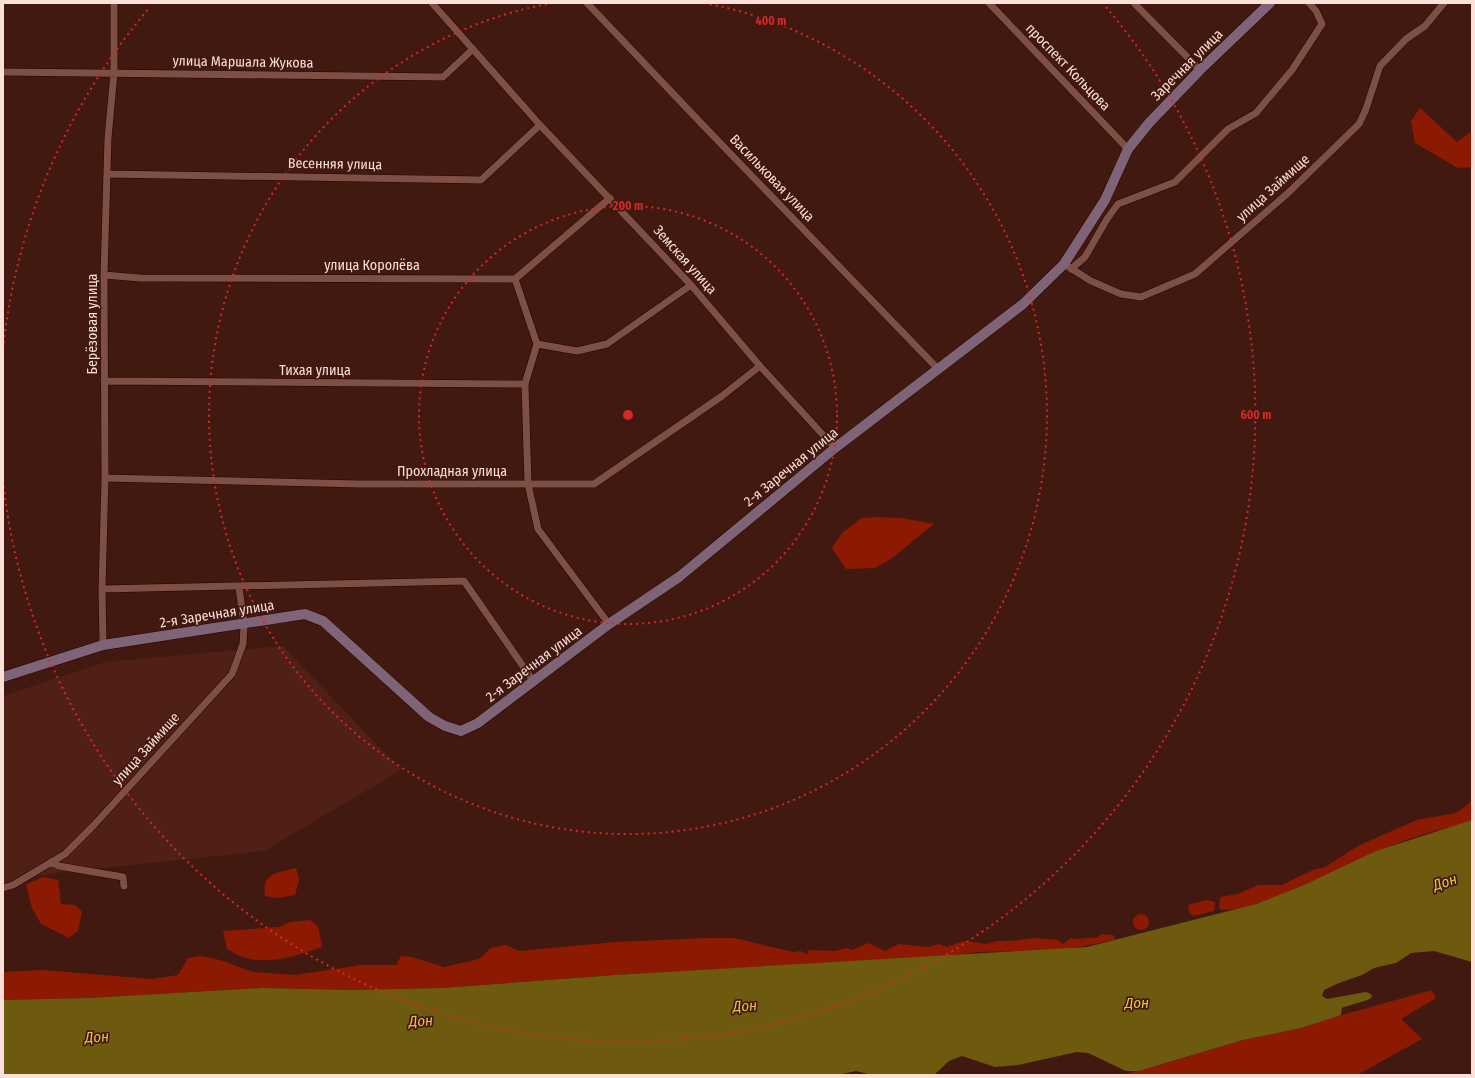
<svg xmlns="http://www.w3.org/2000/svg" width="1475" height="1078" viewBox="0 0 1475 1078" font-family="'Fira Sans Condensed',sans-serif">
<rect width="100%" height="100%" fill="#421911"/>
<path fill="#502017" d="M 283,646 L 401,770 L 264,851 L 56,873 L 3,883 L 3,696 L 105,662 Z"/>
<path fill="#8c1a02" d="M 1420,108 L 1457,142 L 1472,131 L 1472,167 L 1458,168 L 1415,143 L 1411,121 Z
M 876,517 L 901,518 L 934,524 L 891,559 L 875,568 L 846,569 L 832,548 L 843,532 L 862,518 Z
M 1471,802 L 1472,821 C 1449,828 1424,833 1401,842 C 1368,854 1247,918 1219,909 L 1220,897 L 1238,894 L 1258,885 L 1282,885 L 1313,870 L 1325,867 L 1358,846 L 1387,833 L 1417,820 L 1456,813 Z
M 296,868 L 299,880 L 295,895 L 278,898 L 265,896 C 261,873 277,873 296,868 Z
M 44,877 L 58,880 L 61,904 L 75,905 L 82,912 L 78,931 L 69,938 L 41,924 L 32,908 L 26,884 Z
M 1207,900 L 1215,902 L 1214,911 L 1193,916 L 1189,912 L 1188,905 Z
M1133 922a8 8 0 1 1 16 0a8 8 0 1 1-16 0Z
M 310,920 L 318,926 L 322,947 C 298,955 272,965 246,958 C 240,957 233,952 227,949 L 223,931 L 279,927 L 290,922 Z
M 1102,934 L 1113,935 L 1115,937 L 1114,940 L 1064,950 L 978,952 L 937,957 L 615,975 L 442,988 L 352,990 L 262,988 L 89,998 L 3,1000 L 3,972 L 42,970 L 151,979 L 178,975 L 188,958 L 201,956 L 220,960 L 253,972 L 295,975 L 361,965 L 396,965 L 401,956 L 412,957 L 444,967 L 479,959 L 491,948 L 506,945 L 519,951 L 616,942 L 706,938 L 734,938 L 793,952 L 801,951 L 807,955 L 808,950 L 835,951 L 846,948 L 852,950 L 868,943 L 885,951 L 899,944 L 929,947 L 939,944 L 947,947 L 964,941 L 987,944 L 997,941 L 1010,941 L 1035,938 L 1058,940 L 1063,944 L 1071,938 C 1080,941 1087,936 1096,938 Z
M 1432,990 L 1436,998 L 1401,1019 L 1422,1039 L 1357,1075 L 1121,1075 L 1160,1065 L 1243,1040 L 1301,1028 L 1331,1018 Z"/>
<path fill="#6d5a0e" d="M 1472,820 L 1472,962 L 1434,951 L 1411,953 L 1396,963 L 1374,968 L 1362,975 L 1339,983 L 1324,990 L 1322,996 L 1327,999 L 1366,992 L 1371,994 L 1372,997 L 1368,1000 L 1344,1007 L 1342,1008 L 1341,1015 L 1301,1028 L 1243,1040 L 1139,1071 L 1126,1071 L 1088,1053 L 1077,1052 L 1018,1065 L 995,1067 L 962,1056 L 949,1061 L 935,1074 L 872,1075 L 856,1071 L 837,1075 L 3,1075 L 3,1000 L 89,998 L 262,988 L 352,990 L 442,988 L 615,975 L 1087,947 L 1256,904 L 1304,885 L 1376,851 Z"/>
<g fill="none" stroke-linecap="round" stroke-linejoin="round">
<defs>
<path id="street" d="M 432,3 L 540,125 L 691,285 L 760,366 L 835,448
M 587,3 L 699,121 L 939,370
M 989,3 L 1128,149
M 1134,3 L 1200,70
M 3,72 L 443,77 L 473,49
M 108,174 L 481,180 L 540,125
M 1064,264 L 1091,281 L 1121,294 L 1141,297 L 1195,274 L 1288,193 L 1359,124 L 1366,109 L 1380,66 L 1406,39 L 1425,26 L 1444,3
M 1071,269 L 1085,257 L 1107,219 L 1118,204 L 1175,182 L 1228,129 L 1256,113 L 1292,70 L 1322,24 L 1316,11 L 1309,3
M 104,275 L 140,278 L 515,279 L 610,198
M 515,279 L 537,344 L 525,384 L 528,484 L 538,529 L 609,624
M 537,344 L 577,351 L 607,344 L 691,285
M 104,381 L 525,384
M 105,478 L 359,484 L 594,484 L 722,396 L 760,366
M 102,589 L 464,581 L 534,682
M 103,645 L 102,589 L 105,478 L 104,275 L 108,138 L 114,73 L 114,3
M 51,862 L 59,866 L 123,877 L 124,886
M 3,888 L 13,885 L 65,854 L 94,825 L 232,674 L 243,644 L 244,625 L 239,587"/>
<path id="secondary" d="M 3,677 L 103,645 L 305,614 L 323,621 L 429,717 L 445,726 L 461,731 L 478,723 L 609,624 L 679,577 L 835,448 L 1023,304 L 1064,264 L 1105,200 L 1128,149 L 1149,123 L 1200,70 L 1270,3"/>
</defs>
<use href="#street" stroke="#260200" stroke-width="8"/>
<use href="#secondary" stroke="#260200" stroke-width="11"/>
<use href="#street" stroke="#7d4f45" stroke-width="7"/>
<use href="#secondary" stroke="#7e6476" stroke-width="10"/>
</g>
<g fill="none" stroke="#d62828" stroke-width="2" stroke-dasharray="2 4">
<circle cx="628" cy="415" r="209"/>
<path d="M704 3A419 419 0 1 1 552 3"/>
<path d="M3 349A628 628 0 0 1 150 7M1106 7A628 628 0 1 1 3 481"/>
</g>
<g text-anchor="middle" dominant-baseline="central" stroke-width="3.5" stroke-linejoin="round" paint-order="stroke">
<g font-size="14" fill="#fbdfd9" stroke="#421911">
<text transform="translate(243 62) rotate(1)">улица Маршала Жукова</text>
<text transform="translate(1187 65) rotate(-45)">Заречная улица</text>
<text transform="translate(1068 67) rotate(46)">проспект Кольцова</text>
<text transform="translate(335 164) rotate(1)">Весенняя улица</text>
<text transform="translate(772 178) rotate(46)">Васильковая улица</text>
<text transform="translate(1273 188) rotate(-42)">улица Займище</text>
<text transform="translate(685 260) rotate(48)">Земская улица</text>
<text x="372" y="265">улица Королёва</text>
<text transform="translate(92 324) rotate(-90)">Берёзовая улица</text>
<text x="315" y="370">Тихая улица</text>
<text transform="translate(791 467) rotate(-39)">2-я Заречная улица</text>
<text x="452" y="471">Прохладная улица</text>
<text transform="translate(217 614) rotate(-9)">2-я Заречная улица</text>
<text transform="translate(534 664) rotate(-37)">2-я Заречная улица</text>
<text transform="translate(146 749) rotate(-48)">улица Займище</text>
</g>
<g font-size="15" font-style="italic" fill="#e6c243" stroke="#421911">
<text transform="translate(1445 882) rotate(-18)">Дон</text>
<text x="1137" y="1003">Дон</text>
<text transform="translate(745 1006) rotate(-3)">Дон</text>
<text transform="translate(421 1021) rotate(-3)">Дон</text>
<text transform="translate(97 1037) rotate(-3)">Дон</text>
</g>
</g>
<circle cx="628" cy="415" r="6" fill="#d62828" stroke="#421911" stroke-width="2"/>
<g font-size="12" text-anchor="middle" font-weight="bold" fill="#d62828" stroke="#421911" stroke-width="3.5" stroke-linejoin="round" paint-order="stroke">
<text x="771" y="25">400 m</text>
<text x="628" y="210">200 m</text>
<text x="1256" y="419">600 m</text>
</g>
<rect width="1475" height="1078" fill="none" stroke="#fbdfd9" stroke-width="8"/>
</svg>
